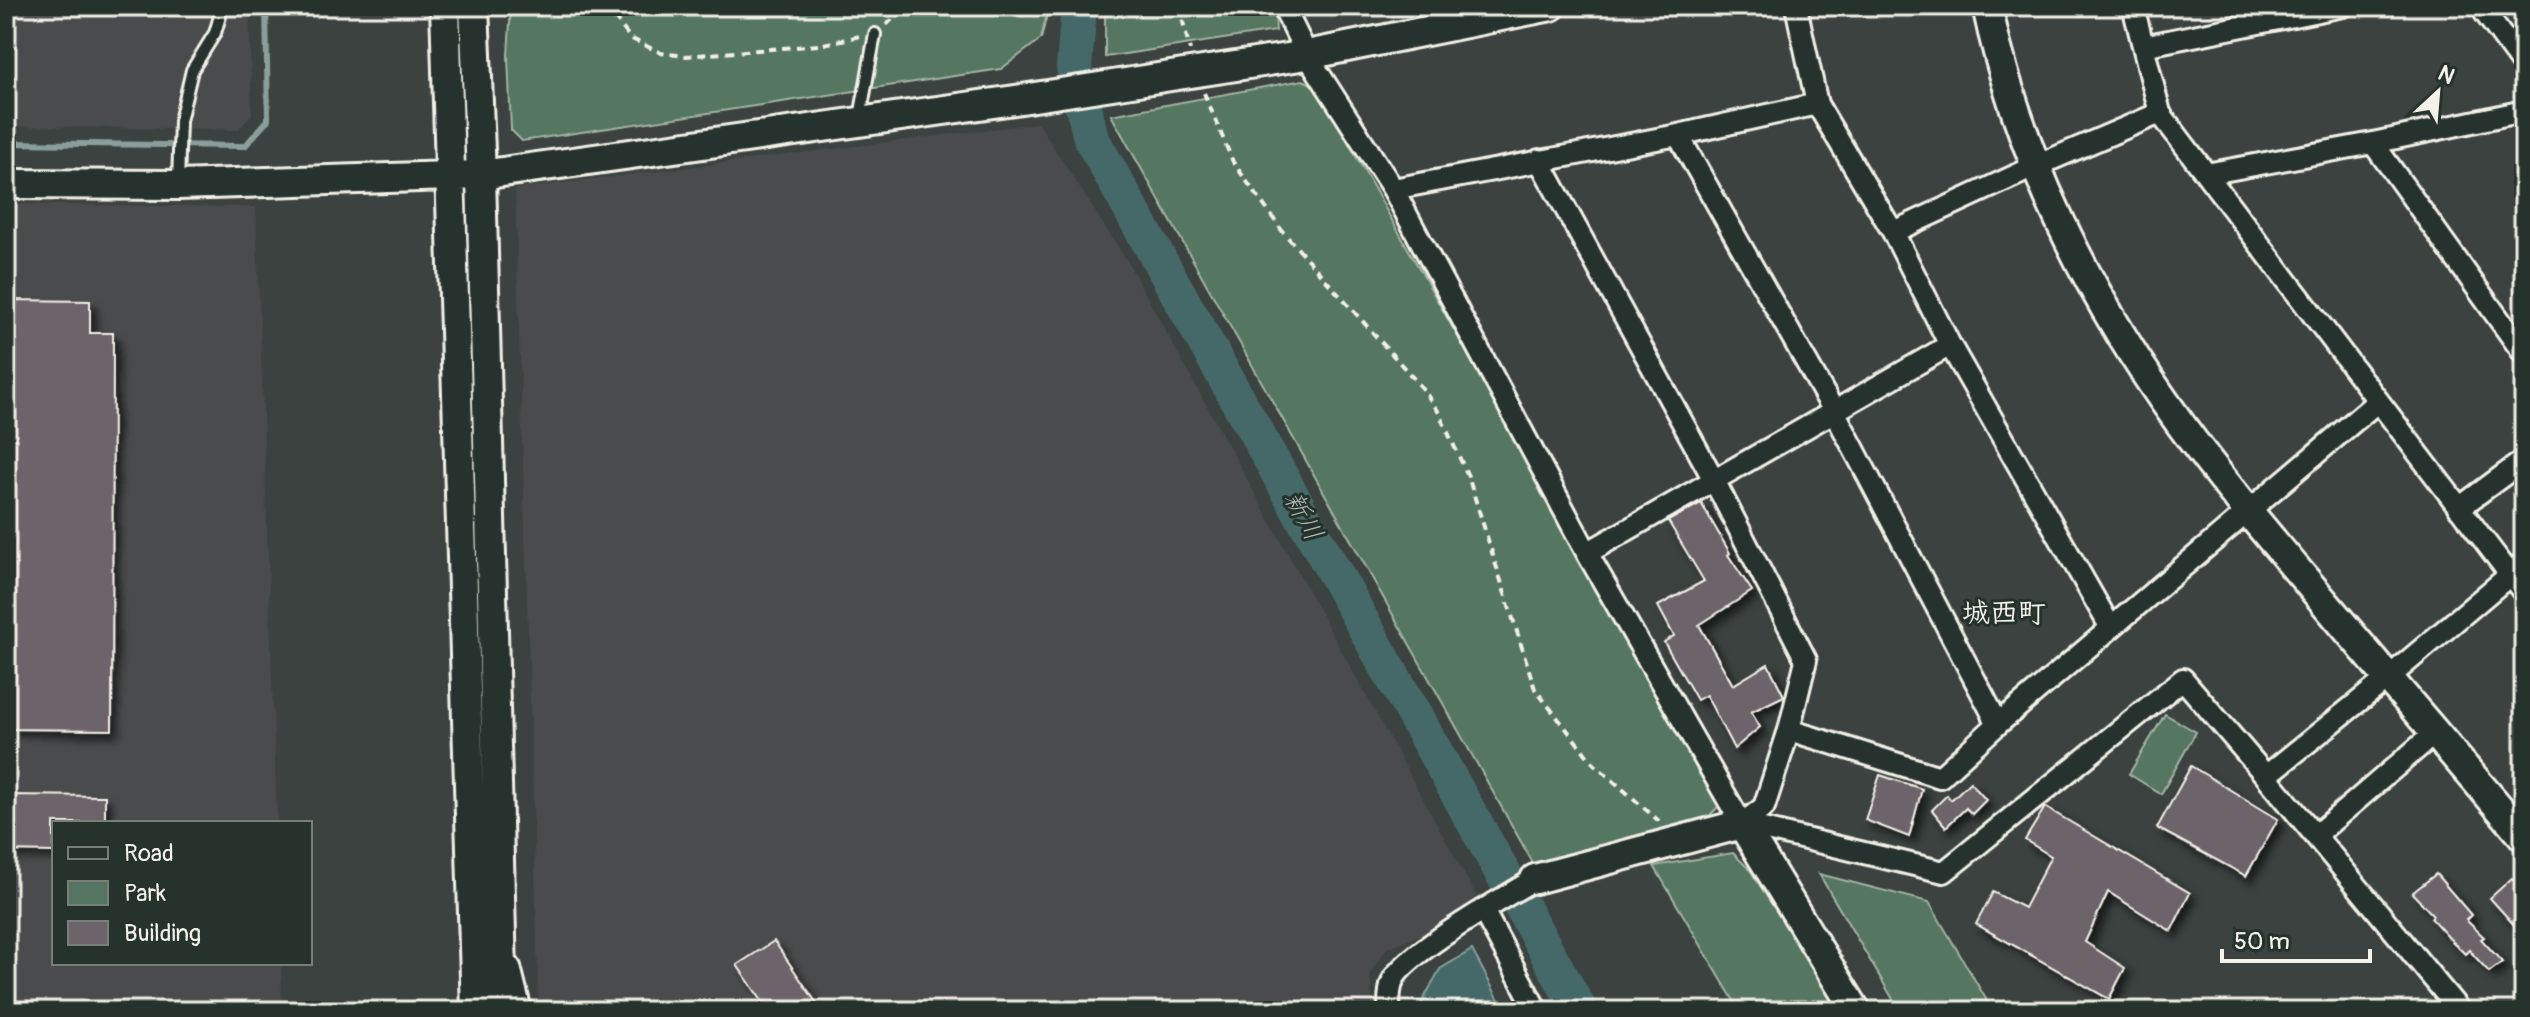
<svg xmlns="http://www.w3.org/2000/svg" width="2530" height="1017" viewBox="0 0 2530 1017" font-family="Pangolin,'Klee One',sans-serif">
<defs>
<filter id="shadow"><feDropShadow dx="6" dy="6" stdDeviation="4" flood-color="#0009"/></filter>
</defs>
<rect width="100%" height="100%" fill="#3b4240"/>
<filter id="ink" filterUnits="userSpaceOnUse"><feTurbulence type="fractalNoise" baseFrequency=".0125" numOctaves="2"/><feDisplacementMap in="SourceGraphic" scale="16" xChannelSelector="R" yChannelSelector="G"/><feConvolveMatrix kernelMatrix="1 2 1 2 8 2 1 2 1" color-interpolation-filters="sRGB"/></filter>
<g filter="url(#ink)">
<path fill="#4a4c4d" d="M 6,6 L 249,6 L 252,115 L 238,130 L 6,126 Z
M 1038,123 L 1127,261 L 1477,897 L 1435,929 L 1387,948 L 1370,973 L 1373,1011 L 539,1011 L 515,189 Z
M 6,204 L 256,207 L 277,823 L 54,823 L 54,963 L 281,963 L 282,1011 L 6,1011 Z"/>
<path fill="#547660" stroke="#a4b4a4" stroke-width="2" d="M 511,6 L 1049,6 L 1041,39 L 1001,69 L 522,141 L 511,130 L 508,55 Z
M 1105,6 L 1271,6 L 1275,14 L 1276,31 L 1105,57 Z
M 1303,80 L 1317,87 L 1721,804 L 1709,816 L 1533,863 L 1111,115 Z
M 2165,714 L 2196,732 L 2161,794 L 2129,774 Z
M 1733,853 L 1750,870 L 1840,1011 L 1740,1011 L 1654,866 Z
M 1819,874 L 1929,902 L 1993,1011 L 1900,1011 Z"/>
<path fill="#446969" stroke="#8a9f9c" stroke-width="2" d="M 1472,950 L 1505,1011 L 1421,1011 L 1421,1004 L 1440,969 Z"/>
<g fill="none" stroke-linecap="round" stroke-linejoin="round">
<path stroke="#8a9f9c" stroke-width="6" d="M 6,143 L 245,146 L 268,120 L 266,6"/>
<path stroke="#446969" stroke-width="36" d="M 1079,6 L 1074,68 L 1091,138 L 1580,1011"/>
</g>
<path fill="#6d646b" stroke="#f4f1e8" stroke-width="2" filter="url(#shadow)" d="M 6,300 L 90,301 L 90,333 L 113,333 L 112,730 L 6,729 Z
M 1701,503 L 1730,553 L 1728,555 L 1752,591 L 1699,625 L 1733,685 L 1768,664 L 1784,696 L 1751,712 L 1760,727 L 1734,749 L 1706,695 L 1697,700 L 1664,642 L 1674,636 L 1658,606 L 1704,581 L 1668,521 Z
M 2191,766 L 2278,819 L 2246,876 L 2157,828 Z
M 1880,775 L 1922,789 L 1909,837 L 1865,820 Z
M 1970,782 L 1986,800 L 1972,814 L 1966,808 L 1946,827 L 1932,810 L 1947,795 L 1951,800 Z
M 6,795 L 105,796 L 105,823 L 54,823 L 54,852 L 6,851 Z
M 2045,807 L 2190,893 L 2171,931 L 2108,892 L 2085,942 L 2125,968 L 2109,999 L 1976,924 L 1993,892 L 2024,908 L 2051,856 L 2025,840 Z
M 2436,874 L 2471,915 L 2466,920 L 2484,937 L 2481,939 L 2502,962 L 2489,972 L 2469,950 L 2465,954 L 2449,938 L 2431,918 L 2433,915 L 2412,893 Z
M 2512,878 L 2524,894 L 2524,920 L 2516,927 L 2490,898 Z
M 774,941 L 822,1011 L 769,1011 L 737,965 Z"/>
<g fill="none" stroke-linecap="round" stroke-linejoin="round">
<defs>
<path id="lane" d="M 860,118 L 875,34
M 178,183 L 180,121 L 192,70 L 215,33 L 223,6"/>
<path id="street" d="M 1283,6 L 1307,55 L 1393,189 L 1587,553 L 1742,824 L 1944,872 L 2183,679 L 2266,776 L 2388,678 L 2524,563
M 1796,6 L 1817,104 L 1893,232 L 1950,345 L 2111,628
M 2133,6 L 2160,113 L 2524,593
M 2480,6 L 2524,66
M 2143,46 L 2343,6
M 1678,135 L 1834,411 L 1998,724
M 2373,143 L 2524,354
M 1539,160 L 1714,480 L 1806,660 L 1789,730 L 1764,807 L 1742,824
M 2206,174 L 2373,143 L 2524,111
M 1393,189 L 1678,135 L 1817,104
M 1893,232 L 2036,166 L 2160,113
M 2459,508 L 2524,460
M 1587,553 L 1950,345
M 1789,730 L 1940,777 L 1998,724 L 2378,401
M 2266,776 L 2460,1011
M 2316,835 L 2435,733
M 1483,910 L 1537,1011
M 510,967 L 521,1011
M 1389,1011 C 1389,1001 1389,989 1393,980 C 1405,954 1506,896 1535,879"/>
<path id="secondary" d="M 445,6 L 476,1011
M 474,6 L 481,175 L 503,1011
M 1987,6 C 2018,155 2090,299 2179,422 C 2223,483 2272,540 2320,597 C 2387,677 2456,757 2524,837
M 6,184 L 178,185 L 481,175 L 1015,100 L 1307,55 L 1551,6
M 1535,879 L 1742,824 L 1856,1011"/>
</defs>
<use href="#lane" stroke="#f4f1e8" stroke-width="16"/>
<use href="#street" stroke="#f4f1e8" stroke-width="26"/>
<use href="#secondary" stroke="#f4f1e8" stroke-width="34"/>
<path stroke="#f4f1e8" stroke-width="4" stroke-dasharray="8 6" stroke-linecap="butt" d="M 606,6 L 630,38 L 661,53 L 686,56 L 819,45 L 860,36
M 1179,6 L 1190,50
M 886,25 L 908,6
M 1204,93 L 1233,162 L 1283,232 L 1423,389 L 1438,411 L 1468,476 L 1535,689 L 1593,763 L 1659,821"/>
<use href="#lane" stroke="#26332d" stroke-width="10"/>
<use href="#street" stroke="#26332d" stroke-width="20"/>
<use href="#secondary" stroke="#26332d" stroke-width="28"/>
</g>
</g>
<g text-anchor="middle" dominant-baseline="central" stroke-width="6" stroke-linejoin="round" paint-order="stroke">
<g font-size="26" font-style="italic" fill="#aebbb5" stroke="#26332d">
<text transform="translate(1303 516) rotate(61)">新川</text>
</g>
<g font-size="28" font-weight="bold" fill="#f4f1e8" stroke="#26332d">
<text x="2004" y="613">城西町</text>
</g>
</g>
<rect width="2530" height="1017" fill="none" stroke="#26332d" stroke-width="32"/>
<rect x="16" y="16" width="2498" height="985" fill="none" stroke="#f4f1e8" stroke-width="3" filter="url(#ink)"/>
<rect x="52" y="821" width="260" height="144" fill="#26332d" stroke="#787f78" stroke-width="2"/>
<rect x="68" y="847" width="40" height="12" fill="#26332d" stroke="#787f78" stroke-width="2"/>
<text x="124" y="861" font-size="24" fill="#f4f1e8">Road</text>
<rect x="68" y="881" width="40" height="24" fill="#547660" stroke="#787f78" stroke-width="2"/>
<text x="124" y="901" font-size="24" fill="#f4f1e8">Park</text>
<rect x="68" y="921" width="40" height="24" fill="#6d646b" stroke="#787f78" stroke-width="2"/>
<text x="124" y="941" font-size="24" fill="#f4f1e8">Building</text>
<g transform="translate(2438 92) rotate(26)" stroke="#26332d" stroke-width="6" paint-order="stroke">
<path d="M0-6L14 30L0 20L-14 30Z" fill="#f4f1e8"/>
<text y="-12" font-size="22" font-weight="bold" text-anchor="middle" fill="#f4f1e8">N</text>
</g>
<path d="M2222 949v12h148v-12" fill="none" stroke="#f4f1e8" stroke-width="4"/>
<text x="2234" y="949" font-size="24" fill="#f4f1e8" stroke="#26332d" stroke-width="6" paint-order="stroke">50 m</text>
</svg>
